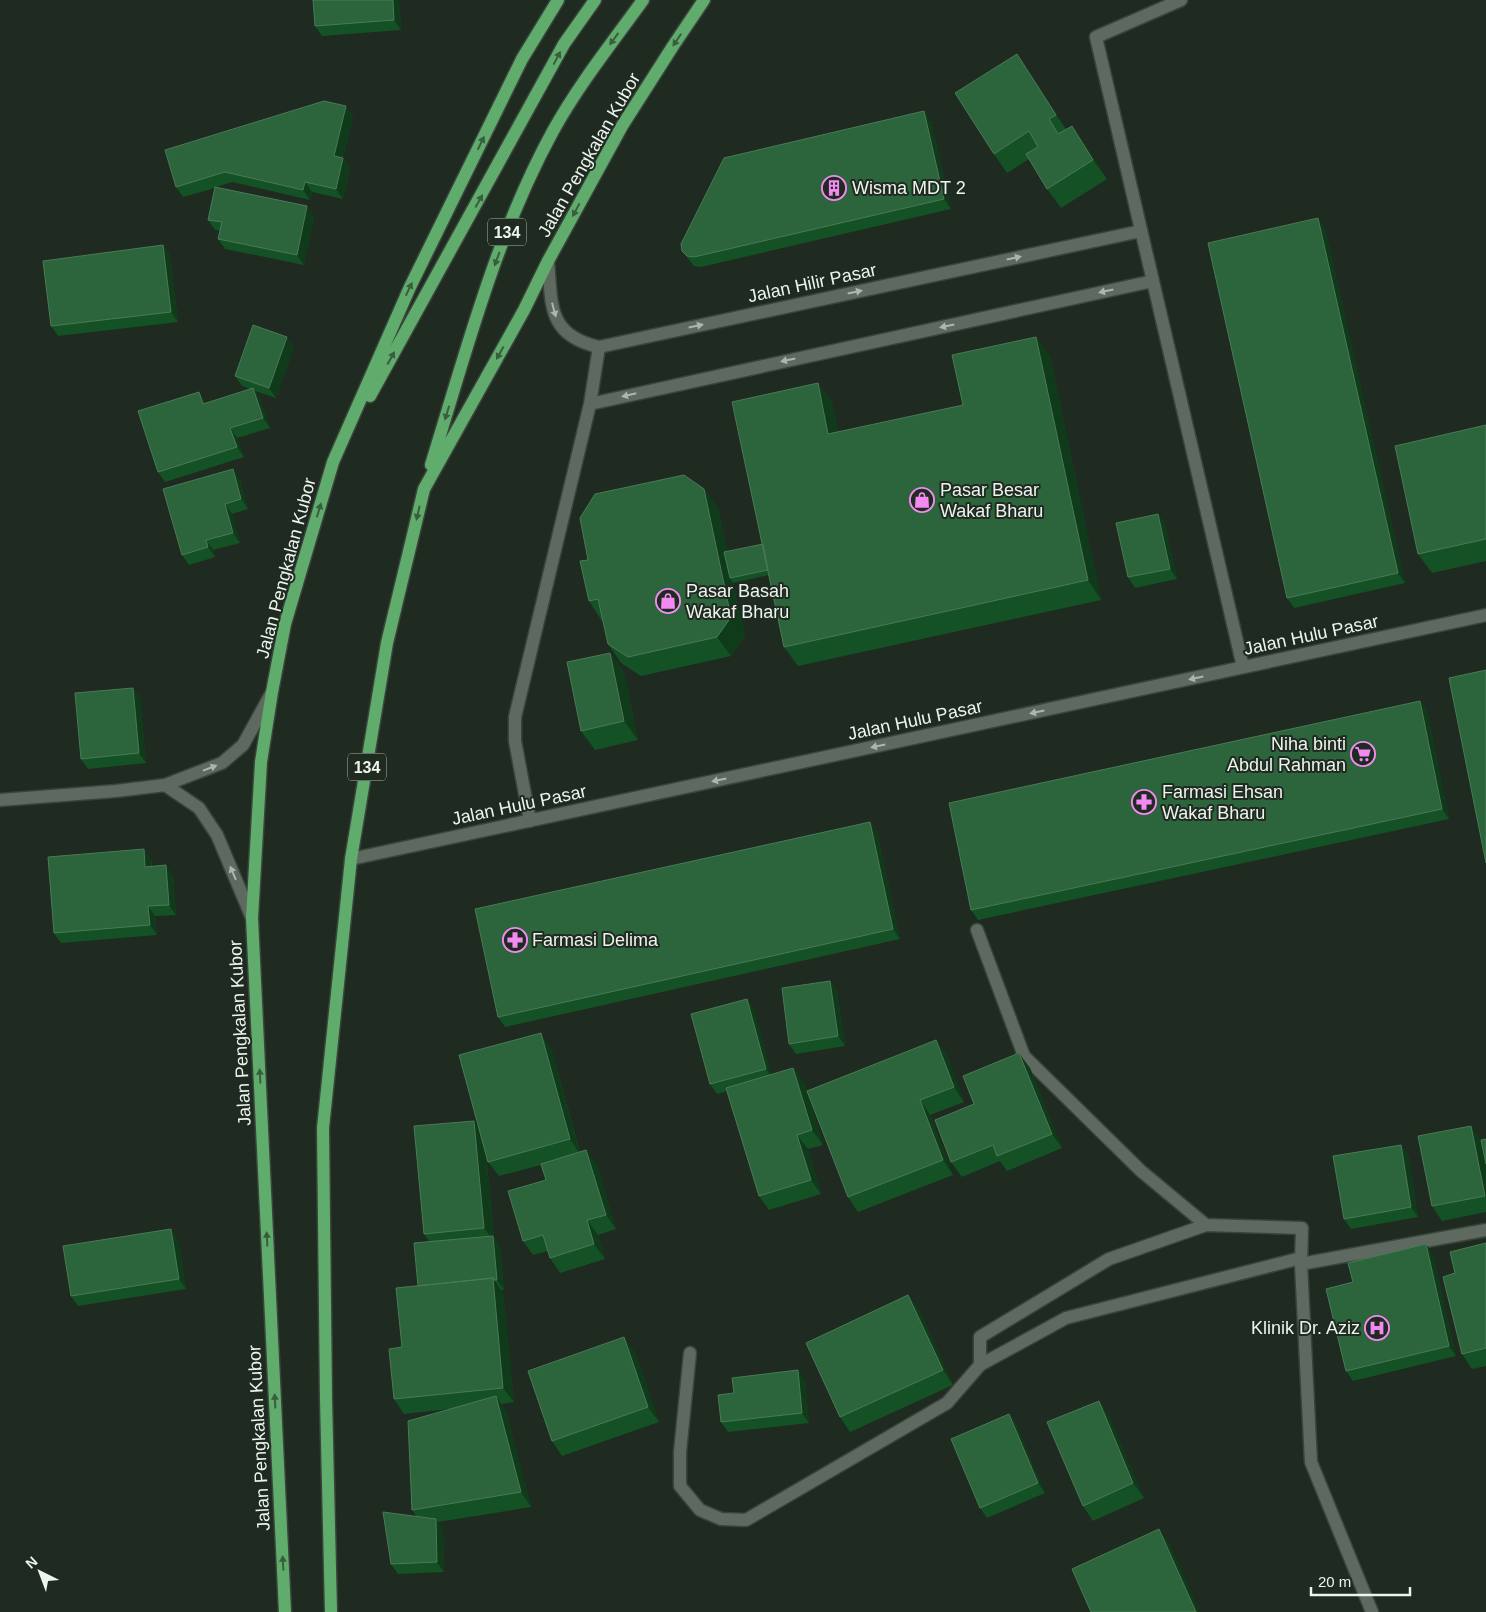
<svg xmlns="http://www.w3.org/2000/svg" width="1486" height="1612" viewBox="0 0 1486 1612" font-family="Arial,sans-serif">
<rect width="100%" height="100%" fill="#1f2a20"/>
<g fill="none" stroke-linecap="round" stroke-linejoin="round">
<defs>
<path id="minor" d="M 1181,0 L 1096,37 L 1243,667
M 548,261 C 552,305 547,335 599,347 L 1141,231
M 590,404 L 1153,281
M 165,785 L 199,808 L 217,835 L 252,918
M 0,800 L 116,791 L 165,785 L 222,763 L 243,745 L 271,694
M 530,821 L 515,741 L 515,717 L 590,404 L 599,347
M 351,859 L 1486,615
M 977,930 L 1024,1056 L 1141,1171 L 1206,1225 L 1302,1228 L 1301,1264 L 1486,1230
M 1301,1264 L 1311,1462 L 1372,1612
M 690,1353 L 680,1452 L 680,1486 L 700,1510 L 721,1519 L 746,1520 L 947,1403 L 980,1365 L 980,1337 L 1109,1259 L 1206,1225
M 980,1365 L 1066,1318 L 1301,1258"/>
<path id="major" d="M 370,396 L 564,44 L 595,0
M 431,465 C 466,352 496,235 553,131 C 579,84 612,43 643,0
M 285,1612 L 252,918 L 261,762 L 272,692 L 285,624 L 333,462 L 410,287 L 522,59 L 558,0
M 331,1612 L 326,1398 L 323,1128 L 351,859 L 387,643 L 424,489 L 524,310 L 548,261 L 622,126 L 673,46 L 704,0"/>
</defs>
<use href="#minor" stroke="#3a443b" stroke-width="15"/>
<use href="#major" stroke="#3a443b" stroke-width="15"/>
<use href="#minor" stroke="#5e6a5f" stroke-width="12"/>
<use href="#major" stroke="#60ac6c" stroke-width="12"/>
</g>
<path fill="#145225" d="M 399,0 L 401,30 L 322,36 L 315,26 Z
M 1030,73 L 1066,129 L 1085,145 L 1107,179 L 1061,208 L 1047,189 L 1029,159 L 1007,173 L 994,154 Z
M 353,116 L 343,158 L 350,168 L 343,199 L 312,192 L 310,200 L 232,182 L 216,187 L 307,206 L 314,216 L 304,265 L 225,249 L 218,239 L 220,230 L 215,230 L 208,220 L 215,188 L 183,197 L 176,187 Z
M 931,121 L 951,209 L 701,267 L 694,266 L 682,251 Z
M 1325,228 L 1405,583 L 1294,608 L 1287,598 Z
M 163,245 L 170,255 L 178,322 L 58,336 L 51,326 Z
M 294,347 L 276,398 L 255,391 L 260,398 L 270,428 L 237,438 L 244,457 L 165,482 L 158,472 L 199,392 L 206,403 L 250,389 L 242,386 L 235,376 Z
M 1050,356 L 1101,600 L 798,666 L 784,647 L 769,575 L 733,583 L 745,636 L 731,656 L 641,676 L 621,663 L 608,644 L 603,620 L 602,621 L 589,601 L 704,489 L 718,508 L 727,552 L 763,544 L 818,383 L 832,402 L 838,432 L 963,405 Z
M 1486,425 L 1486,561 L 1432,573 L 1418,554 Z
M 240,479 L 248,509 L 232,514 L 240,543 L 213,550 L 215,557 L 189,565 L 182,555 Z
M 1158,514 L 1165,524 L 1177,579 L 1135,588 L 1128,577 Z
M 610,653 L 624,672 L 638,740 L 595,750 L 581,731 Z
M 133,688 L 140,698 L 146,763 L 88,769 L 81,759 Z
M 1420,701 L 1427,711 L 1449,819 L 978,920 L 971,910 Z
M 870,822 L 877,832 L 900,939 L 505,1027 L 498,1017 Z
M 151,859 L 152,866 L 173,875 L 176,915 L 155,916 L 157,935 L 61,943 L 54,933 Z
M 830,981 L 837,991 L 845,1046 L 796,1054 L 789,1044 Z
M 747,999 L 754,1009 L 771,1074 L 804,1082 L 823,1145 L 808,1149 L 821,1194 L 769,1210 L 759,1196 L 727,1091 L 717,1094 L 710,1084 Z
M 936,1040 L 947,1055 L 964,1102 L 930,1115 L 953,1175 L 858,1212 L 848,1197 Z
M 551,1048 L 580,1152 L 586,1150 L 597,1165 L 616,1229 L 598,1235 L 605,1259 L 560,1273 L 550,1258 L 548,1251 L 533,1255 L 523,1241 L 546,1180 L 541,1165 L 499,1176 L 488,1162 L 486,1153 L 494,1238 L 500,1246 L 504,1290 L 501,1290 L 503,1293 L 514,1402 L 501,1404 L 506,1411 L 531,1507 L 438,1522 L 443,1529 L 444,1572 L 398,1574 L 391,1564 L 417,1517 L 412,1510 L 450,1409 L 404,1414 L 394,1399 L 402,1347 L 430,1242 L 424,1234 L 479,1128 Z
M 1030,1068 L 1062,1148 L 1007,1171 L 1000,1161 L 962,1177 L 951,1162 L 974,1104 Z
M 1471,1126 L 1481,1140 L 1486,1139 L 1486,1212 L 1442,1221 L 1432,1206 Z
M 1401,1145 L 1408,1155 L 1418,1217 L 1351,1229 L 1344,1219 Z
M 178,1239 L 186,1289 L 78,1306 L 71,1296 Z
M 1486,1243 L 1486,1366 L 1472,1369 L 1462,1354 L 1455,1273 Z
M 1433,1254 L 1456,1356 L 1353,1381 L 1346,1371 L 1353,1282 Z
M 908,1295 L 919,1310 L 953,1385 L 850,1432 L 840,1417 Z
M 635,1352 L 659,1422 L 562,1456 L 552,1441 Z
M 805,1380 L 809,1423 L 728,1432 L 721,1422 Z
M 1099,1401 L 1109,1416 L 1144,1498 L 1093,1521 L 1083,1506 Z
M 1009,1414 L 1016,1424 L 1045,1493 L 987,1518 L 980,1508 Z"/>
<path fill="#0f3b1a" d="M 393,0 L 399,0 L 401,30 L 394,20 Z
M 1017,54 L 1030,73 L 1069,134 L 1056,115 Z
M 346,106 L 353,116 L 341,166 L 334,156 Z
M 924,111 L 931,121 L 951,209 L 944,199 Z
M 1072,126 L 1085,145 L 1107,179 L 1093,160 Z
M 343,158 L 350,168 L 343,199 L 336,189 Z
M 305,182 L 312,192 L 310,200 L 303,190 Z
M 307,206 L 314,216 L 304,265 L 297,255 Z
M 1318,218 L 1325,228 L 1405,583 L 1398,573 Z
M 163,245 L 170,255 L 178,322 L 171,312 Z
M 287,337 L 294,347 L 276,398 L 269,388 Z
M 1036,337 L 1050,356 L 1101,600 L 1088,580 Z
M 818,383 L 832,402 L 842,453 L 828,434 Z
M 253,388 L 260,398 L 270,428 L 263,418 Z
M 199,392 L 206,402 L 210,415 L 203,404 Z
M 230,428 L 237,438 L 244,457 L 237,447 Z
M 233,469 L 240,479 L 248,509 L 241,499 Z
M 704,489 L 718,508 L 732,578 L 730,578 L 733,583 L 745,636 L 731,656 L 717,637 Z
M 225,504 L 232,514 L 240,543 L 233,533 Z
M 1158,514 L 1165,524 L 1177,579 L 1170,569 Z
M 206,540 L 213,550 L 215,557 L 208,547 Z
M 610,653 L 624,672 L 638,740 L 624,721 Z
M 133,688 L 140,698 L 146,763 L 139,753 Z
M 1420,701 L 1427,711 L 1449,819 L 1442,809 Z
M 870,822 L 877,832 L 900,939 L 893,929 Z
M 144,849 L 151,859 L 152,877 L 145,867 Z
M 166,865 L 173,875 L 176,915 L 169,905 Z
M 148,906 L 155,916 L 157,935 L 150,925 Z
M 830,981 L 837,991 L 845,1046 L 838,1036 Z
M 747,999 L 754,1009 L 773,1079 L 766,1069 Z
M 541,1033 L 551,1048 L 580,1154 L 570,1139 Z
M 936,1040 L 947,1055 L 964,1102 L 954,1087 Z
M 1019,1053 L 1030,1068 L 1062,1148 L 1052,1134 Z
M 793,1068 L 804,1082 L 823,1145 L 812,1130 Z
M 920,1100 L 930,1115 L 953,1175 L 943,1160 Z
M 474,1121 L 484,1135 L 494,1238 L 500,1246 L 504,1290 L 497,1280 L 493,1240 L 484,1228 Z
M 1471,1126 L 1482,1141 L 1486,1163 L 1486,1198 L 1485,1196 Z
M 797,1135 L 808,1149 L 821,1194 L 811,1180 Z
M 1401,1145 L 1408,1155 L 1418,1217 L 1411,1207 Z
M 586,1150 L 597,1165 L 616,1229 L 606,1215 Z
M 587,1220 L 598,1235 L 605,1259 L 594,1244 Z
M 171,1229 L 178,1239 L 186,1289 L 179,1279 Z
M 1426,1244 L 1433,1254 L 1456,1356 L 1449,1346 Z
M 493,1278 L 503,1293 L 514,1402 L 503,1388 Z
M 908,1295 L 919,1310 L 953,1385 L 943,1370 Z
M 624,1337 L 635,1352 L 659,1422 L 648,1407 Z
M 798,1370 L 805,1380 L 809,1423 L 802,1413 Z
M 496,1396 L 506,1411 L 531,1507 L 521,1492 Z
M 1099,1401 L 1109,1416 L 1144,1498 L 1133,1483 Z
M 1009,1414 L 1016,1424 L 1045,1493 L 1038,1483 Z
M 436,1519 L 443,1529 L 444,1572 L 437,1562 Z
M 1159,1529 L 1170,1544 L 1200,1612 L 1196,1612 Z"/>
<path fill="#2c643b" stroke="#4a7a57" d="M 313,0 L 393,0 L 394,20 L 315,26 Z
M 1017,54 L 1056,115 L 1049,119 L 1058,134 L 1072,126 L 1093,160 L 1047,189 L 1026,154 L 1038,147 L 1029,131 L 994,154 L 955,93 Z
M 324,101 L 346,106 L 334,156 L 343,158 L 336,189 L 305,182 L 303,190 L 225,172 L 176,187 L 165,150 Z
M 924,111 L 944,199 L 694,257 L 687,256 L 682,251 L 681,244 L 724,158 Z
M 215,187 L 307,206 L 297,255 L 218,239 L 222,222 L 208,220 Z
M 1318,218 L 1398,573 L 1287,598 L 1208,243 Z
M 163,245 L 171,312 L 51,326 L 43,261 Z
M 253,325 L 287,337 L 269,388 L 235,376 Z
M 1036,337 L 1088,580 L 784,647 L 732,402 L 818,383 L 828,434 L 963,405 L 952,355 Z
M 253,388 L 263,418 L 230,428 L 237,447 L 158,472 L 138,411 L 199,392 L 203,404 Z
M 1486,425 L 1486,539 L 1418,554 L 1395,446 Z
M 233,469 L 241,499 L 225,504 L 233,533 L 206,540 L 208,547 L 182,555 L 163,489 Z
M 684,475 L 704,489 L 731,617 L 717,637 L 628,657 L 608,644 L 598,599 L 589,601 L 580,561 L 588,560 L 580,518 L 595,494 Z
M 1158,514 L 1170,569 L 1128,577 L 1116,523 Z
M 763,544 L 768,570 L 730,578 L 724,552 Z
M 610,653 L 624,721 L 581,731 L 567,662 Z
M 1486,670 L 1486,863 L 1449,678 Z
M 133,688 L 139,753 L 81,759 L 75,693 Z
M 1420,701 L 1442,809 L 971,910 L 949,803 Z
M 870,822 L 893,929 L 498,1017 L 475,909 Z
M 144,849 L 145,867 L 166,865 L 169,905 L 148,906 L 150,925 L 54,933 L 48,857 Z
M 830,981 L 838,1036 L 789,1044 L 782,988 Z
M 747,999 L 766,1069 L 710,1084 L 691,1014 Z
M 541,1033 L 570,1139 L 488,1162 L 459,1055 Z
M 936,1040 L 954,1087 L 920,1100 L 943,1160 L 848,1197 L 807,1091 Z
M 1019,1053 L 1052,1134 L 997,1156 L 993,1145 L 951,1162 L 935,1120 L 974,1104 L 963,1076 Z
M 793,1068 L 812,1130 L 797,1135 L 811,1180 L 759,1196 L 726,1088 Z
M 474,1121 L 484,1228 L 424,1234 L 414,1126 Z
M 1471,1126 L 1485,1196 L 1432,1206 L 1418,1136 Z
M 1486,1139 L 1486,1164 L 1481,1140 Z
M 1401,1145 L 1411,1207 L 1344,1219 L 1333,1156 Z
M 586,1150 L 606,1215 L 587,1220 L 594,1244 L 550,1258 L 543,1235 L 523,1241 L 508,1191 L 546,1180 L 541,1164 Z
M 171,1229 L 179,1279 L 71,1296 L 63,1246 Z
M 493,1236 L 497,1280 L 494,1280 L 493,1278 L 418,1286 L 414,1243 Z
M 1486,1243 L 1486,1348 L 1462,1354 L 1443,1277 L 1455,1273 L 1450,1252 Z
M 1426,1244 L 1449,1346 L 1346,1371 L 1326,1289 L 1353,1282 L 1348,1263 Z
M 493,1278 L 503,1388 L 394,1399 L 389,1349 L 402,1347 L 396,1288 Z
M 908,1295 L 943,1370 L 840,1417 L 806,1343 Z
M 624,1337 L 648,1407 L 552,1441 L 528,1371 Z
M 798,1370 L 802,1413 L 721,1422 L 718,1395 L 734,1393 L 732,1378 Z
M 496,1396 L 521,1492 L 412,1510 L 408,1421 Z
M 1099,1401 L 1133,1483 L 1083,1506 L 1047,1422 Z
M 1009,1414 L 1038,1483 L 980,1508 L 951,1439 Z
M 383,1512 L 436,1519 L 437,1562 L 391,1564 Z
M 1159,1529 L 1196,1612 L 1091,1612 L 1072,1569 Z"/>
<defs><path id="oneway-solid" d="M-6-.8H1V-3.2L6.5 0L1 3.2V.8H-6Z" transform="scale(1.25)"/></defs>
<g fill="#395e3e">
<use href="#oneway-solid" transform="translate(614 39) rotate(126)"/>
<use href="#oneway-solid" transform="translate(677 40) rotate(124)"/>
<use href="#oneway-solid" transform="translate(557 58) rotate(-62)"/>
<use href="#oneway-solid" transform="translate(481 143) rotate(-64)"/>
<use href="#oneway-solid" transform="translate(479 201) rotate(-61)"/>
<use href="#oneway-solid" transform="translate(576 210) rotate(118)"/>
<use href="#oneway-solid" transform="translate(497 259) rotate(110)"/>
<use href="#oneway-solid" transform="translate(409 289) rotate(-65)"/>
<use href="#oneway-solid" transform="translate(500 353) rotate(119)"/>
<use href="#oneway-solid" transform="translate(391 358) rotate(-61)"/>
<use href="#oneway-solid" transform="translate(447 413) rotate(107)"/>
<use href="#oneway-solid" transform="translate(319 510) rotate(-73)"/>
<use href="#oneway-solid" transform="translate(418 513) rotate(103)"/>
<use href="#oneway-solid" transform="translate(260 1076) rotate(-93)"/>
<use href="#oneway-solid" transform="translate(267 1239) rotate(-93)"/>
<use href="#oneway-solid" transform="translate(275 1401) rotate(-93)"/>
<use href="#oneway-solid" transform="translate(283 1563) rotate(-93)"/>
</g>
<g fill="#adb6ae">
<use href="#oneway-solid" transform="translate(1014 258) rotate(-12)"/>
<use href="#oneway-solid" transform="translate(1106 291) rotate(168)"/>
<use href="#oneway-solid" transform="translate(855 292) rotate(-12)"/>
<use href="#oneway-solid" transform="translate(554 310) rotate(75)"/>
<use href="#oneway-solid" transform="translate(696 326) rotate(-12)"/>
<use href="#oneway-solid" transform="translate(947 326) rotate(168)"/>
<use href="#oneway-solid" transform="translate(788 360) rotate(168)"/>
<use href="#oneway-solid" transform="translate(629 395) rotate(167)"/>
<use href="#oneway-solid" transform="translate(1196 678) rotate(168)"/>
<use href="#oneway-solid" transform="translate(1037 712) rotate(168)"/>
<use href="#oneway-solid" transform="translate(878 746) rotate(168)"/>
<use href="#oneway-solid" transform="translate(210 768) rotate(-21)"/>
<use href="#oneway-solid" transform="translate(719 780) rotate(168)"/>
<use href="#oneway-solid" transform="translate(233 873) rotate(-113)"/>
</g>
<defs>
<symbol id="building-ring" viewBox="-11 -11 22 22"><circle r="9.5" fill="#1f2a20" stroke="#f28af2" stroke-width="1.5"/><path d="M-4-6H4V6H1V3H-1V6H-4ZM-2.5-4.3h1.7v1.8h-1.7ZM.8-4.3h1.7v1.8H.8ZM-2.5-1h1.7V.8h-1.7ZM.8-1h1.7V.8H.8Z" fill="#f28af2"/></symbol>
<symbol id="shop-ring" viewBox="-11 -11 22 22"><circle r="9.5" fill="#1f2a20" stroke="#f28af2" stroke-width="1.5"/><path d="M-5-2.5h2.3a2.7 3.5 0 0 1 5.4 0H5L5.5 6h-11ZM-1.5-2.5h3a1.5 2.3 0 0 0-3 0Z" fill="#f28af2"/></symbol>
<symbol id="supermarket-ring" viewBox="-11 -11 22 22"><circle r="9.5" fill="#1f2a20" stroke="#f28af2" stroke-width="1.5"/><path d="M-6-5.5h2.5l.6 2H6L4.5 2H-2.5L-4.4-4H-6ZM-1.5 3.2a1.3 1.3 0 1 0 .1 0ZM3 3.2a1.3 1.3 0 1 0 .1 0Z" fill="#f28af2"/></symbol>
<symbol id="pharmacy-ring" viewBox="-11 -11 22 22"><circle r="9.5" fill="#1f2a20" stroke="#f28af2" stroke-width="1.5"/><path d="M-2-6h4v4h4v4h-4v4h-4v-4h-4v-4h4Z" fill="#f28af2"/></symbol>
<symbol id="hospital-ring" viewBox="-11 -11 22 22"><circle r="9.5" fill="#1f2a20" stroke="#f28af2" stroke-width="1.5"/><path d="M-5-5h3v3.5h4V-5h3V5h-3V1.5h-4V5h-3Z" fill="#f28af2"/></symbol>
</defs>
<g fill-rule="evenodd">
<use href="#building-ring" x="820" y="174" width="28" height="28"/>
<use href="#shop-ring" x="908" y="486" width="28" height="28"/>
<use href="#shop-ring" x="654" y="587" width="28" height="28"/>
<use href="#supermarket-ring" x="1349" y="740" width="28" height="28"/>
<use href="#pharmacy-ring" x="1130" y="788" width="28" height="28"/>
<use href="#pharmacy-ring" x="501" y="926" width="28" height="28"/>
<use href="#hospital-ring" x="1363" y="1314" width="28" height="28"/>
</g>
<g text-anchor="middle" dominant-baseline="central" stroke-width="4" stroke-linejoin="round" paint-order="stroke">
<g fill="#1f2a20" stroke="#afb7b0" stroke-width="1">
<rect x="488" y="218.5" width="38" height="27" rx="4"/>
<rect x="348" y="753.5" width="38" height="27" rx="4"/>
</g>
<g font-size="16" font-weight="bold" fill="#edf4ee">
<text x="507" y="232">134</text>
<text x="367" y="767">134</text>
</g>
<g font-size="18" fill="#edf4ee" stroke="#1f2a20">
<text transform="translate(589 155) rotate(-60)">Jalan Pengkalan Kubor</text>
<text transform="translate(812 283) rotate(-12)">Jalan Hilir Pasar</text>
<text transform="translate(286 568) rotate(-75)">Jalan Pengkalan Kubor</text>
<text transform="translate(1311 635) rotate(-12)">Jalan Hulu Pasar</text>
<text transform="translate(915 720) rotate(-12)">Jalan Hulu Pasar</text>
<text transform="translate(519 805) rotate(-12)">Jalan Hulu Pasar</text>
<text transform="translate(240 1033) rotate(-93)">Jalan Pengkalan Kubor</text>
<text transform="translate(259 1438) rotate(-93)">Jalan Pengkalan Kubor</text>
</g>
<g font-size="18" fill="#edf4ee" stroke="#1f2a20" text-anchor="start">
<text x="852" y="188">Wisma MDT 2</text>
<text x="940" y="490">Pasar Besar<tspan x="940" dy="21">Wakaf Bharu</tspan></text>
<text x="686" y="591">Pasar Basah<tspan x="686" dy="21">Wakaf Bharu</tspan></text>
<text x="1346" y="744" text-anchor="end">Niha binti<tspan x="1346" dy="21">Abdul Rahman</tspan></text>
<text x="1162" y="792">Farmasi Ehsan<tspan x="1162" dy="21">Wakaf Bharu</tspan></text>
<text x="532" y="940">Farmasi Delima</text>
<text x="1360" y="1328" text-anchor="end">Klinik Dr. Aziz</text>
</g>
</g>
<g transform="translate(40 1572) rotate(318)" stroke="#1f2a20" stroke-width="4" paint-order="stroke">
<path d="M0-4L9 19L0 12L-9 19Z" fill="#edf4ee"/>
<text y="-8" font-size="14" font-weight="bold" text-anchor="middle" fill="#edf4ee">N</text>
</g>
<path d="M1311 1587v8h99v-8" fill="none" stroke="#edf4ee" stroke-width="2.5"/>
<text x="1318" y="1587" font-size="15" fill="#edf4ee" stroke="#1f2a20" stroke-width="4" paint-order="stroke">20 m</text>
</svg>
